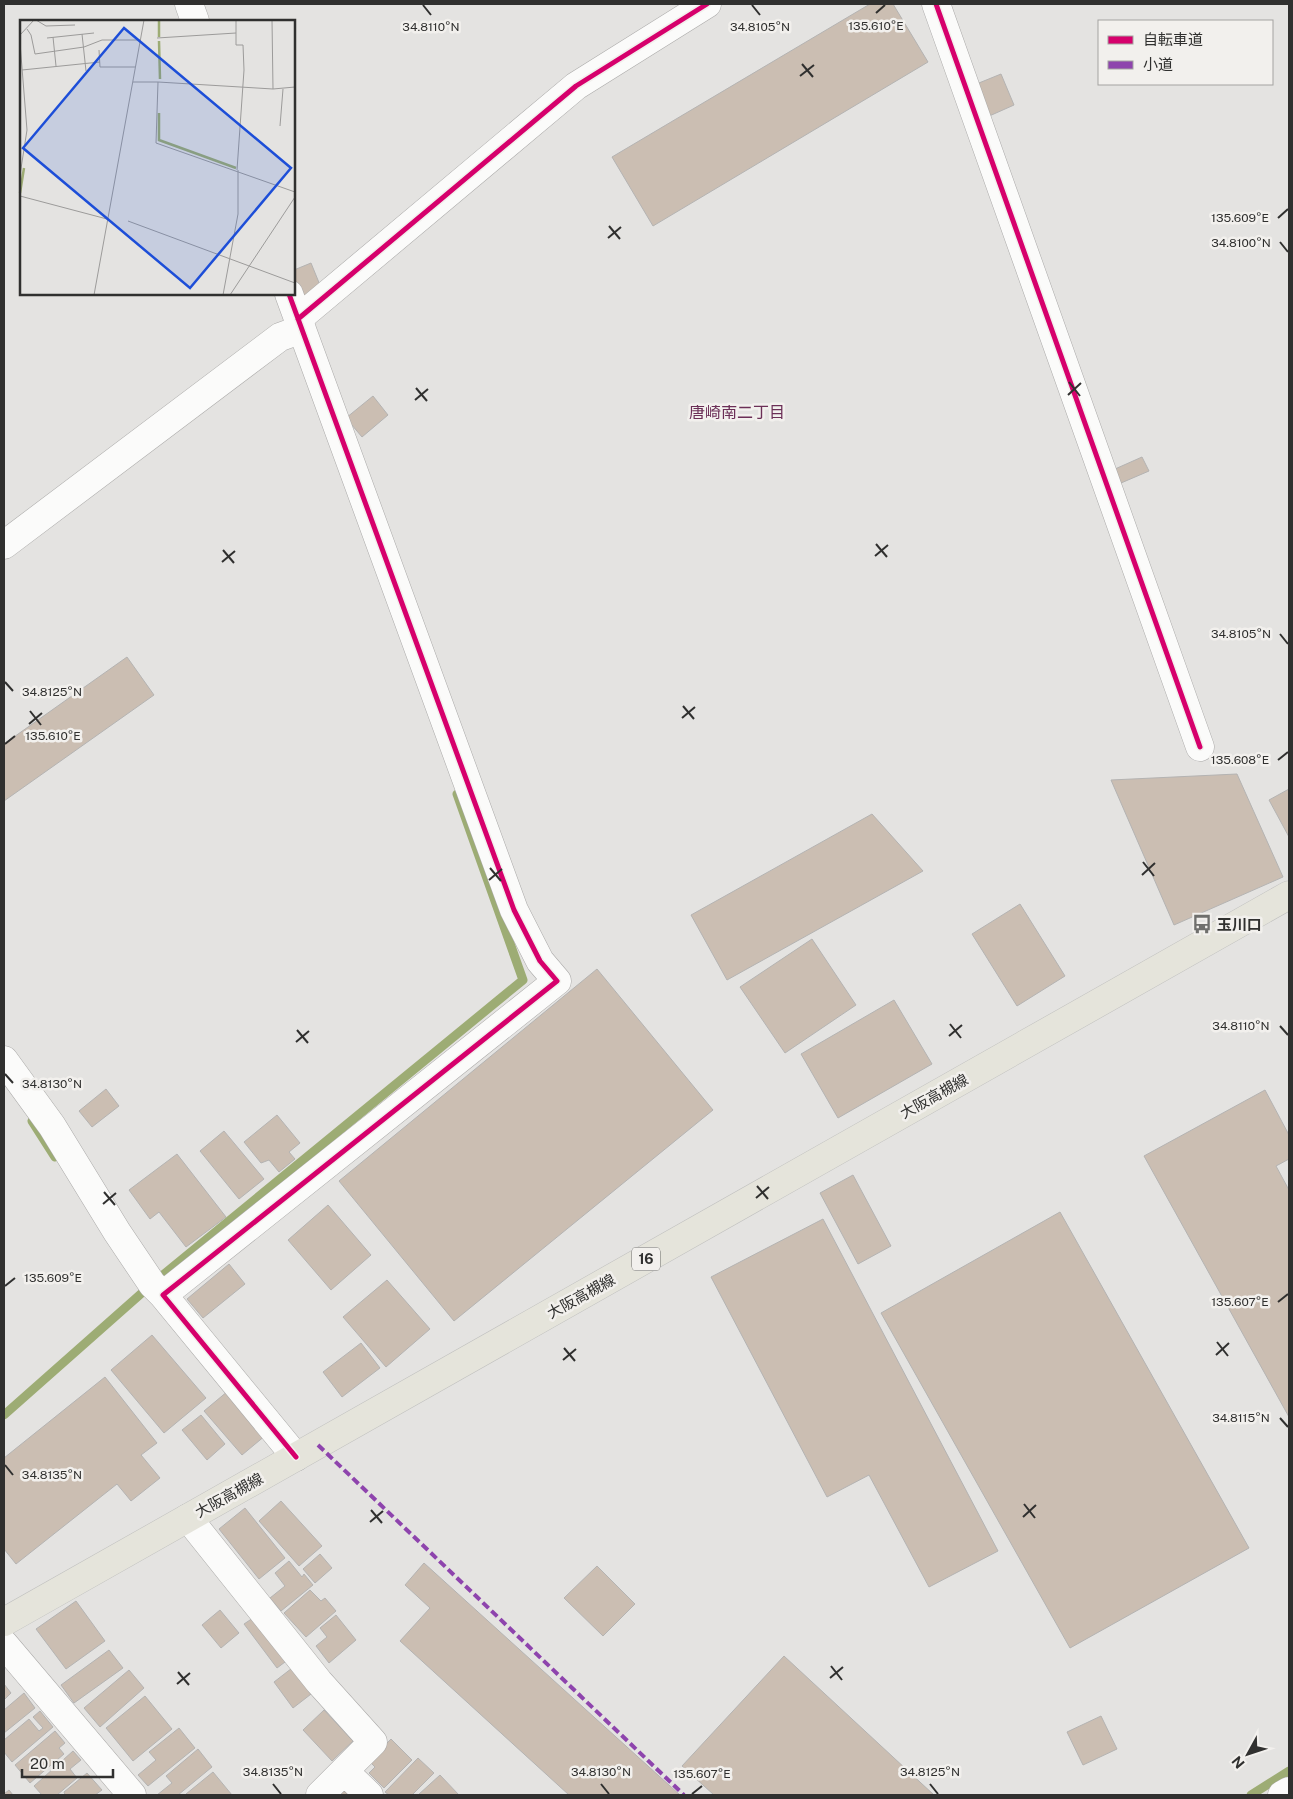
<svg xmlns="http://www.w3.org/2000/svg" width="1293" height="1799" viewBox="0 0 1293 1799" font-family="'Public Sans','Noto Sans JP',sans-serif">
<rect width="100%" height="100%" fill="#e4e3e1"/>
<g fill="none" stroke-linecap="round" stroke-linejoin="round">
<path stroke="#9dac74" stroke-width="9" d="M 32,1121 L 55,1157
M 4,1415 L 152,1284 L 523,980 L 457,794
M 1251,1795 L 1289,1771"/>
</g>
<path fill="#cbbeb2" stroke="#b4b3b2" d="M 870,4 L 893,4 L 928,62 L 653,226 L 612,157 Z
M 1001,74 L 1014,105 L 987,117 L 974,85 Z
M 311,263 L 322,290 L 299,300 L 294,288 L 294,270 Z
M 373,396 L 388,415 L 362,437 L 346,418 Z
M 1142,457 L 1149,471 L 1121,483 L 1115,469 Z
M 127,657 L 154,695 L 4,801 L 4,744 Z
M 1237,774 L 1283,877 L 1174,925 L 1111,780 Z
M 1289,789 L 1289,837 L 1269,800 Z
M 872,814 L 923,871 L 727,980 L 691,915 Z
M 1020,904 L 1065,976 L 1017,1006 L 972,934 Z
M 812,939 L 856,1005 L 785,1053 L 740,987 Z
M 597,969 L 713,1110 L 454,1321 L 339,1181 Z
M 894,1000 L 932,1064 L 838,1118 L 801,1054 Z
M 106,1089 L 119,1106 L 92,1127 L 79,1111 Z
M 1265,1090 L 1289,1135 L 1289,1159 L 1276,1166 L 1289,1190 L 1289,1417 L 1144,1156 Z
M 277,1115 L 300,1143 L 289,1152 L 295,1159 L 279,1172 L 269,1160 L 261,1163 L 244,1142 Z
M 224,1131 L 264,1179 L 239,1199 L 200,1151 Z
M 177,1154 L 226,1217 L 186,1247 L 159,1212 L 150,1219 L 129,1190 Z
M 853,1175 L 891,1246 L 858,1264 L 820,1193 Z
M 328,1205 L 371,1255 L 331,1290 L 288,1240 Z
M 1060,1212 L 1249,1548 L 1070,1648 L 881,1313 Z
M 823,1219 L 998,1551 L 929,1587 L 869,1475 L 827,1497 L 711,1277 Z
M 229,1264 L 245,1284 L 203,1318 L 187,1299 Z
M 387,1280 L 430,1329 L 386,1367 L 343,1317 Z
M 152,1335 L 206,1398 L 164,1433 L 111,1370 Z
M 361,1343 L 380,1368 L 342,1397 L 323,1372 Z
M 105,1377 L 157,1443 L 141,1455 L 160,1478 L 131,1501 L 117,1484 L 16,1564 L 4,1549 L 4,1458 Z
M 228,1391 L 266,1435 L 242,1455 L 204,1411 Z
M 201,1415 L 225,1444 L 207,1460 L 182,1430 Z
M 281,1501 L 322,1546 L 299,1566 L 259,1521 Z
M 245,1508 L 285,1558 L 259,1579 L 219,1529 Z
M 320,1554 L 332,1568 L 315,1583 L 303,1569 Z
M 289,1561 L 302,1577 L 304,1574 L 313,1585 L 281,1611 L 270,1598 L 285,1586 L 275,1573 Z
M 424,1563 L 680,1795 L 569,1795 L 400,1641 L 430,1608 L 405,1585 Z
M 597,1566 L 635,1604 L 603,1636 L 564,1598 Z
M 310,1590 L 321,1601 L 325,1598 L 336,1611 L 306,1637 L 284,1613 Z
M 76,1601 L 105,1641 L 66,1669 L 36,1629 Z
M 220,1610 L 239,1633 L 221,1648 L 202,1625 Z
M 336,1615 L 356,1640 L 329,1663 L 316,1646 L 327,1637 L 320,1628 Z
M 256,1616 L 289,1659 L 277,1668 L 244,1624 Z
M 109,1650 L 123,1668 L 74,1703 L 61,1685 Z
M 784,1656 L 934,1795 L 714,1795 L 682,1766 Z
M 296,1665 L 315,1691 L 293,1708 L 274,1682 Z
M 129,1670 L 144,1688 L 100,1727 L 84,1708 Z
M 4,1684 L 11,1693 L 4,1700 Z
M 24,1693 L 35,1708 L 4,1733 L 4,1710 Z
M 145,1696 L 172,1729 L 133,1761 L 106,1728 Z
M 324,1710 L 353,1741 L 332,1761 L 303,1730 Z
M 40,1711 L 53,1727 L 12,1762 L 4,1752 L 4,1740 L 29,1719 L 39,1731 L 43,1728 L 33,1717 Z
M 1101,1716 L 1117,1749 L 1083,1765 L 1067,1732 Z
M 179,1728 L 195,1748 L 148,1786 L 138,1775 L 156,1760 L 149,1752 Z
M 55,1731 L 65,1743 L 59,1748 L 64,1754 L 30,1783 L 15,1765 Z
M 391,1739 L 412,1760 L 384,1788 L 369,1773 L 375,1767 L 369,1761 Z
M 198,1749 L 212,1767 L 178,1795 L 157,1795 L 172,1783 L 166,1776 Z
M 73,1751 L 81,1760 L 70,1769 L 77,1778 L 57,1795 L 42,1795 L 34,1786 Z
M 418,1758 L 434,1773 L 412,1795 L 389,1795 L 385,1792 Z
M 213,1772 L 232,1795 L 187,1795 L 186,1794 Z
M 87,1773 L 102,1790 L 95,1795 L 65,1795 L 64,1792 Z
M 440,1775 L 459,1795 L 418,1795 Z
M 347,1786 L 355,1795 L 338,1795 Z
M 9,1790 L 13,1795 L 4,1795 L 4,1794 Z"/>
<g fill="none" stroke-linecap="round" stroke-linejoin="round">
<defs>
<path id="minor" d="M 189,4 L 195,21
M 936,4 L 1200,747
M 289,294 L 514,910 L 540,961 L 557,981 L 163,1295 L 296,1457
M 298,319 L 576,86 L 707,4
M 4,545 L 280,337 L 302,329
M 4,1060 L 52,1126 L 117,1232 L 152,1284 L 163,1295
M 188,1518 L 319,1682 L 373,1742 L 320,1795
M 4,1644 L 132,1795
M 344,1771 L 369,1795
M 1282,1795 L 1289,1791"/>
<path id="major" d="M 4,1622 L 1289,895"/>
</defs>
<use href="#minor" stroke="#aaa9a8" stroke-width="29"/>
<use href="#major" stroke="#c0c0bf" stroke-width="29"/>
<use href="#minor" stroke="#fbfbfa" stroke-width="28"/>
<use href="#major" stroke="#e5e4db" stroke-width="28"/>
<path stroke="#8e44ad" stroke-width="4" stroke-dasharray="8 4" stroke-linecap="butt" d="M 318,1445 L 684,1795"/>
<defs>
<path id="cycleway" d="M 936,4 L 1200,747
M 289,294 L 514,910 L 540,961 L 557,981 L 163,1295 L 296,1457
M 298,319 L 576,86 L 707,4"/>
</defs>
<use href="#cycleway" stroke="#f2f0ed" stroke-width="8"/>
<use href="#cycleway" stroke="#d6006c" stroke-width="5"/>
</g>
<path fill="none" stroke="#30302f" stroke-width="2" d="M 423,5 L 431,15M 752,5 L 760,15M 876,13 L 885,5M 802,64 L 813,77M 800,76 L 814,65M 1278,218 L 1288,209M 609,226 L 620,239M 608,238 L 621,227M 1280,242 L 1288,252M 1069,382 L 1080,396M 416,388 L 427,401M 1068,395 L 1081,383M 415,400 L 428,389M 876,544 L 887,557M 223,550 L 234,563M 875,556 L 888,545M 222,562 L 235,551M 1280,634 L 1288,644M 5,682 L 13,691M 683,706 L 694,719M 30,711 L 41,725M 682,718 L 695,707M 29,724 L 42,713M 5,744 L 15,736M 1278,760 L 1288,752M 1143,862 L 1154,876M 490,868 L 501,881M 1142,875 L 1155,863M 489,880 L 502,869M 950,1024 L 961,1038M 1280,1026 L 1288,1035M 297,1030 L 308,1043M 949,1036 L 962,1025M 296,1042 L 309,1031M 5,1074 L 13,1083M 757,1186 L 768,1199M 104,1192 L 115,1205M 756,1198 L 769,1187M 103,1204 L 116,1193M 5,1286 L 15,1278M 1278,1302 L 1288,1294M 1217,1342 L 1228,1356M 564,1348 L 575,1361M 1216,1355 L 1229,1343M 563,1360 L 576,1349M 1280,1418 L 1288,1427M 5,1465 L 13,1475M 1024,1504 L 1035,1518M 371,1510 L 382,1523M 1023,1517 L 1036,1505M 370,1522 L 383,1511M 831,1666 L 842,1680M 178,1672 L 189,1685M 830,1678 L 843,1667M 177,1684 L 190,1673M 273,1784 L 281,1794M 601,1784 L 609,1794M 930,1784 L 938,1794M 692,1794 L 702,1786"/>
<defs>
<symbol id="bus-bare" viewBox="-9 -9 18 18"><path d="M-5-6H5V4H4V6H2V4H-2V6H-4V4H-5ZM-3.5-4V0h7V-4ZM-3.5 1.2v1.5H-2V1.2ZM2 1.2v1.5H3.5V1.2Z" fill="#6f6f6d" stroke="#f2f0ed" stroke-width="2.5" paint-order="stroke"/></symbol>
</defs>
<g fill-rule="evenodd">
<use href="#bus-bare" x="1188" y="910" width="28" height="28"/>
</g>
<g text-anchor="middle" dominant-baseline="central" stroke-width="5" stroke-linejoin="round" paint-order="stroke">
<rect fill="#f2f0ed" stroke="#6a6a68" stroke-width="1" x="632" y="1247.5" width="28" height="23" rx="4"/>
<g font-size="14" font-weight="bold" fill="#30302f">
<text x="646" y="1259">16</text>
</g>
<g font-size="15" font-weight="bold" fill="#30302f" stroke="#f2f0ed" text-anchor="start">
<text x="1217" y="924">玉川口</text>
</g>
<g font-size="15" fill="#30302f" stroke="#f2f0ed">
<text transform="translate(934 1096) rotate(-29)">大阪高槻線</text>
<text transform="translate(581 1296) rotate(-29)">大阪高槻線</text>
<text transform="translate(229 1495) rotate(-29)">大阪高槻線</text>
</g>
<g font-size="16" fill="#6b2f57" stroke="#f2f0ed">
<text x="737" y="412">唐崎南二丁目</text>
</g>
</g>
<g transform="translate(20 20)">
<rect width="275" height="275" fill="#e4e3e1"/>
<path fill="none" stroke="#9dac74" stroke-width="2.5" d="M 139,0 L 139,17M 139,21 L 140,59M 139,93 L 139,120 L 216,148M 0,173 L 4,148"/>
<path fill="none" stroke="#9c9b9a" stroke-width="1" d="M 16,0 L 26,6 L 55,5M 216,0 L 216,25 L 223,25 L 224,50 L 217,150M 252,0 L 253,69M 7,9 L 11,15 L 15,34 L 64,27 L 82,20 L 120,20M 62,14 L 66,51M 0,15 L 14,0M 33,17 L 36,46M 27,18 L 74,13M 137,18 L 216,13M 0,23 L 7,110 L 0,155M 79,30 L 80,47 L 115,47M 2,50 L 80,42M 113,62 L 138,62 L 136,123 L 275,172M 138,62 L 253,69 L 275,67M 260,106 L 263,69M 0,176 L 87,199M 108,201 L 275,263M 74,275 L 124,0M 203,275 L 218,194 L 218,150M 210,275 L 275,177"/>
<path fill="#1d4ed8" fill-opacity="0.15" stroke="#1d4ed8" stroke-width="2.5" d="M 104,8 L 271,148 L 170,268 L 3,128 Z"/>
<rect width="275" height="275" fill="none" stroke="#30302f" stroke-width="2.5"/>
</g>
<g font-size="12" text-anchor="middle" fill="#30302f" stroke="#f2f0ed" stroke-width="5" stroke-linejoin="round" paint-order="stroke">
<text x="876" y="30">135.610°E</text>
<text x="431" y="31">34.8110°N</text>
<text x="760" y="31">34.8105°N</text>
<text x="1240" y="222">135.609°E</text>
<text x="1241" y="247">34.8100°N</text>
<text x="1241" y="638">34.8105°N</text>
<text x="52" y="696">34.8125°N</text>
<text x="53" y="740">135.610°E</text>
<text x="1240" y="764">135.608°E</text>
<text x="1241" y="1030">34.8110°N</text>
<text x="52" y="1088">34.8130°N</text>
<text x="53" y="1282">135.609°E</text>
<text x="1240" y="1306">135.607°E</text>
<text x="1241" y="1422">34.8115°N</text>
<text x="52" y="1479">34.8135°N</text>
<text x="273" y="1776">34.8135°N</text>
<text x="601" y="1776">34.8130°N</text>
<text x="930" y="1776">34.8125°N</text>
<text x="702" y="1778">135.607°E</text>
</g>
<rect width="1293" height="1799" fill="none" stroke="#30302f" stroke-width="10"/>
<rect x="1098" y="20" width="175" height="65" fill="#f2f0ed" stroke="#a4a3a1"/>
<rect x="1108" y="36" width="25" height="8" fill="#d6006c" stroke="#a4a3a1"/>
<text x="1143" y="45" font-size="15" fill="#30302f">自転車道</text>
<rect x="1108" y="61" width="25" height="8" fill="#8e44ad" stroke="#a4a3a1"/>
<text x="1143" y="70" font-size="15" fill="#30302f">小道</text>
<g transform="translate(1248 1754) rotate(230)" stroke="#f2f0ed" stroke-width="4" paint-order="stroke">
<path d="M0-4L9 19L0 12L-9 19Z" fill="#30302f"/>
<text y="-8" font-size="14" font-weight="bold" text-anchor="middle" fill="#30302f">N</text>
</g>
<path d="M22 1769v8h91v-8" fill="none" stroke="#30302f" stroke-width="2.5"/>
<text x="30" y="1769" font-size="15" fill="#30302f" stroke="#f2f0ed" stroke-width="4" paint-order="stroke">20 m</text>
</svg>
